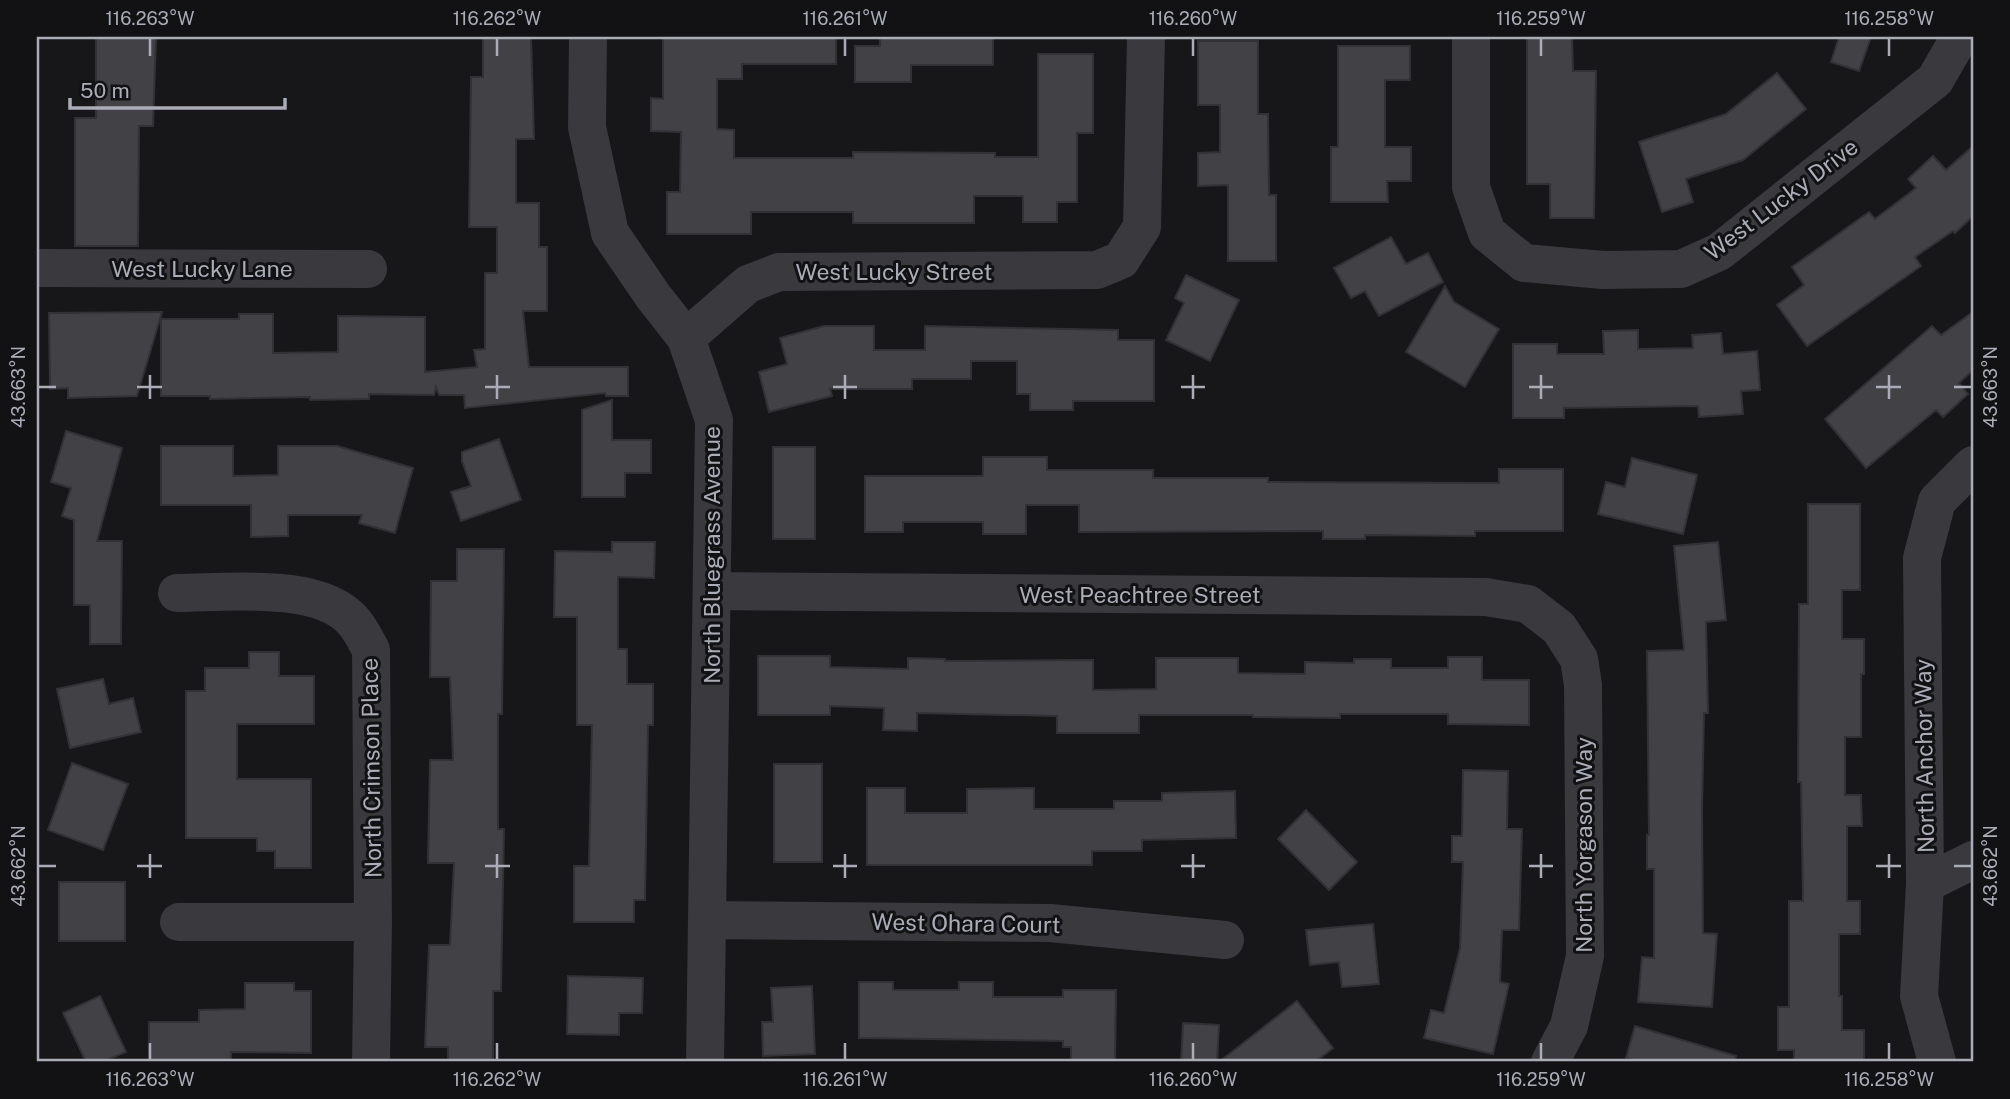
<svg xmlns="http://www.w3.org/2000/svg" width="2010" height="1099" viewBox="0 0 2010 1099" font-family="'Public Sans',sans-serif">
<rect width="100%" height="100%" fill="#171719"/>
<path fill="#424246" stroke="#323135" stroke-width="2" d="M 96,37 L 156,37 L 153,126 L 139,126 L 138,246 L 75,246 L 75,118 L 96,118 Z
M 483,37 L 531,37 L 534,139 L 516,139 L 516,203 L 539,203 L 539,247 L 547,247 L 547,311 L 523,311 L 529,367 L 628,367 L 628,396 L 606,396 L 605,393 L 465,408 L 464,395 L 439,395 L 436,387 L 434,395 L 369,394 L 369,399 L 310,400 L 310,397 L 210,399 L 210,396 L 161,396 L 161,319 L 239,319 L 239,314 L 273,314 L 273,353 L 338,352 L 338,316 L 425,317 L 425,372 L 477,367 L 474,350 L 485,349 L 485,273 L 497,273 L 497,227 L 469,227 L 471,77 L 483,77 Z
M 663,37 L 836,37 L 836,64 L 742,64 L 742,79 L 717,79 L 717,129 L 734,130 L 734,158 L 853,158 L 853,152 L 995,153 L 995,157 L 1038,157 L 1038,54 L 1093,54 L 1093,133 L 1077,133 L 1077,202 L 1057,202 L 1057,222 L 1023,222 L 1023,196 L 974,196 L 974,223 L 853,223 L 853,212 L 751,212 L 751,234 L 667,234 L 667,192 L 680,192 L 681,132 L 651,131 L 651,98 L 663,99 Z
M 880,37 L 993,37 L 993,65 L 911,65 L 911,82 L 855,82 L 855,46 L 880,46 Z
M 1527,37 L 1572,37 L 1573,71 L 1596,71 L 1594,218 L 1550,218 L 1550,184 L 1527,184 Z
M 1839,37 L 1871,37 L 1859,71 L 1831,62 Z
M 1198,41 L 1258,41 L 1258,114 L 1268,114 L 1269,195 L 1276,195 L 1276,261 L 1228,261 L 1228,185 L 1198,186 L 1198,153 L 1220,152 L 1220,105 L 1198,105 Z
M 1338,46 L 1410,46 L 1410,80 L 1385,80 L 1385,147 L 1411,147 L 1411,181 L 1387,181 L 1388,202 L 1331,202 L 1331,147 L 1338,147 Z
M 1777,73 L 1806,109 L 1743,160 L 1686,179 L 1693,202 L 1662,212 L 1639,142 L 1726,114 Z
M 1973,146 L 1973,216 L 1955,233 L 1953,231 L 1915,257 L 1921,266 L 1807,346 L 1777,305 L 1804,285 L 1792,267 L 1869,212 L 1875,219 L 1916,188 L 1908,179 L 1933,156 L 1946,170 Z
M 1391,237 L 1406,264 L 1428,253 L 1443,282 L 1379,316 L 1365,291 L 1351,298 L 1334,268 Z
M 1186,275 L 1239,300 L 1210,361 L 1166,340 L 1184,303 L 1175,298 Z
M 1445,286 L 1454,302 L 1499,329 L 1465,387 L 1406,352 Z
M 162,312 L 137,396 L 68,398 L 68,388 L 50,389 L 49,313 Z
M 1973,312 L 1973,370 L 1959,383 L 1968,394 L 1943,417 L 1936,410 L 1866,468 L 1825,419 L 1932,326 L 1941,335 Z
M 824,326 L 874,326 L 874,350 L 925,350 L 925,326 L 1118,330 L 1118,340 L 1154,340 L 1154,401 L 1073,401 L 1073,410 L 1030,410 L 1030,394 L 1017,394 L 1017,361 L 971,361 L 971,379 L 912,379 L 912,389 L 830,389 L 832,396 L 769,412 L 759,372 L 787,364 L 780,338 Z
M 1638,330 L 1638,349 L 1693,348 L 1692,335 L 1721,333 L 1723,354 L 1757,351 L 1760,390 L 1741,391 L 1743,414 L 1699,417 L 1698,406 L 1564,408 L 1564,418 L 1513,418 L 1513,344 L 1557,344 L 1557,354 L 1604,354 L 1603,331 Z
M 612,400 L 612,440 L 651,440 L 651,473 L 625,473 L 625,497 L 582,497 L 582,410 Z
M 66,431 L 122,448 L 97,541 L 122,541 L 121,644 L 90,644 L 90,605 L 74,605 L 74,520 L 62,516 L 71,488 L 51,482 Z
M 499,439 L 521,500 L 461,521 L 451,492 L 471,486 L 462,461 L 462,452 Z
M 161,446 L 233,446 L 233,476 L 278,475 L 278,446 L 337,446 L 413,468 L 395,533 L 359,523 L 362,515 L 288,515 L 288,536 L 251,537 L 251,505 L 161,505 Z
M 773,447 L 815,447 L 815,539 L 773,539 Z
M 983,457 L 1047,457 L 1047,470 L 1153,470 L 1153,478 L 1268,478 L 1268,482 L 1499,483 L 1499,469 L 1563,469 L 1563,531 L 1475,531 L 1475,536 L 1365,535 L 1365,539 L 1323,539 L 1323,531 L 1079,532 L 1079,505 L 1026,505 L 1026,534 L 983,534 L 983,522 L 903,522 L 903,532 L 865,532 L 865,476 L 983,476 Z
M 1632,458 L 1697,475 L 1683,534 L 1598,514 L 1606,482 L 1625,487 Z
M 1808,504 L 1860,504 L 1860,590 L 1842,590 L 1842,639 L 1864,639 L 1864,674 L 1861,674 L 1861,737 L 1845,737 L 1845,795 L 1861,795 L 1862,826 L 1847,826 L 1847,901 L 1860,901 L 1860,934 L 1839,934 L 1839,996 L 1842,996 L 1842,1030 L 1864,1030 L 1864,1062 L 1794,1062 L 1794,1050 L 1778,1050 L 1778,1007 L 1789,1007 L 1789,901 L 1803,901 L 1801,782 L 1798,782 L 1799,604 L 1808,604 Z
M 612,542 L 655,542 L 654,578 L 618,577 L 618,649 L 627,649 L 627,684 L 653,684 L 653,725 L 648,725 L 645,900 L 634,900 L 634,922 L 574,922 L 574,866 L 589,866 L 592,725 L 577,725 L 577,617 L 554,617 L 555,551 L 612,552 Z
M 1718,542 L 1726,620 L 1706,622 L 1708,713 L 1704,713 L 1702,809 L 1703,933 L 1717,934 L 1712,1007 L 1638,1002 L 1642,957 L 1654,958 L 1654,869 L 1647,869 L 1647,835 L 1649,835 L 1647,651 L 1684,650 L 1674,546 Z
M 457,549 L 504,549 L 502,714 L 498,714 L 498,829 L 504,829 L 501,991 L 493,991 L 493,1062 L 448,1062 L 448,1047 L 425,1047 L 429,945 L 450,945 L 454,863 L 428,863 L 430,760 L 453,760 L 450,677 L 430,677 L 431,581 L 457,581 Z
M 249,652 L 279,652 L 279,676 L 314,676 L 314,724 L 237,724 L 237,779 L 311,779 L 311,868 L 275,868 L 275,851 L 257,851 L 257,838 L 186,838 L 186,691 L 205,691 L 205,668 L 249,668 Z
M 758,656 L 830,656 L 830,667 L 908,669 L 908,658 L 945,659 L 945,661 L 1093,660 L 1093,690 L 1156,689 L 1156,658 L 1238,658 L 1238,673 L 1305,674 L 1305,662 L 1354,663 L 1354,659 L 1391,659 L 1391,668 L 1448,668 L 1448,657 L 1482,657 L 1482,680 L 1529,680 L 1529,725 L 1448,724 L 1448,714 L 1340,714 L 1340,718 L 1253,717 L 1253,715 L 1139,715 L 1139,733 L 1057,733 L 1057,716 L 917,713 L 917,731 L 883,730 L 884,708 L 830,706 L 830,715 L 758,715 Z
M 103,679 L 109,704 L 133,698 L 141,732 L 70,748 L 57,689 Z
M 72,763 L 128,784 L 103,850 L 48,830 Z
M 774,764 L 822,764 L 822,862 L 774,862 Z
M 1463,770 L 1508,771 L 1507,829 L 1522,829 L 1519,930 L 1502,930 L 1500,982 L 1509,984 L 1493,1054 L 1424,1038 L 1431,1010 L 1444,1013 L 1460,948 L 1463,862 L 1452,862 L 1452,836 L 1462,836 Z
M 867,788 L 905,788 L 905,813 L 967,813 L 967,789 L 1034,788 L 1034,809 L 1114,809 L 1114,801 L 1162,801 L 1162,793 L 1235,791 L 1236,838 L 1142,840 L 1142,851 L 1092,851 L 1092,865 L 867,865 Z
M 1306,810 L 1357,862 L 1329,890 L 1278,839 Z
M 59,882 L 125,882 L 125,941 L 59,941 Z
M 1373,924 L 1379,984 L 1342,987 L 1339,962 L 1310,965 L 1306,930 Z
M 568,976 L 643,978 L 642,1013 L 619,1013 L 619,1035 L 567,1034 Z
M 859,982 L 893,982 L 893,990 L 959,990 L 959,982 L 993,982 L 993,997 L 1063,997 L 1063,990 L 1116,990 L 1115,1062 L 1071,1062 L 1071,1047 L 1063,1047 L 1063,1041 L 859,1038 Z
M 245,983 L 294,983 L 294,991 L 311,991 L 311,1053 L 231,1052 L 231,1062 L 149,1062 L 149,1022 L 199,1022 L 199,1010 L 245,1009 Z
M 812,986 L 815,1054 L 763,1056 L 762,1022 L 773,1022 L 771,988 Z
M 100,996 L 126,1052 L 102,1062 L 86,1062 L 63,1013 Z
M 1297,1001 L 1333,1048 L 1315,1062 L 1219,1062 Z
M 1183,1023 L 1219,1025 L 1217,1062 L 1181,1062 Z
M 1635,1026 L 1736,1056 L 1735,1062 L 1639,1062 L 1626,1058 Z"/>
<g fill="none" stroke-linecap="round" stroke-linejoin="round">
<path stroke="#39393e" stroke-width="38" d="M 588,37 L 587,127 L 610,233 L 653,296 L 686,338 L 714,420 L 705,1062
M 1471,37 L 1471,187 L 1487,233 L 1524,263 L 1603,270 L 1681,269 L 1719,252 L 1935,80 L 1954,47 L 1958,37
M 37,268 L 368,269
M 686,338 L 748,284 L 779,272 L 1097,270 L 1121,260 L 1142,227 L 1146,37
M 712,591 L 1486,597 L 1528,604 L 1559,628 L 1579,659 L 1583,685 L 1585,956 L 1569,1026 L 1550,1062
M 177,593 C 226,593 320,581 354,622 C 361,630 366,641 371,650 L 373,922 L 371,1062
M 1925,884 L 1973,860
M 707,920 L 1050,923 L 1225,940
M 179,922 L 373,922
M 1937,1062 L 1919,996 L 1925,884 L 1922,558 L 1937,501 L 1973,465"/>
</g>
<path fill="none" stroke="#aaadb8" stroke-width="2.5" d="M 150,38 L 150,56M 497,38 L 497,56M 845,38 L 845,56M 1193,38 L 1193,56M 1541,38 L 1541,56M 1889,38 L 1889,56M 150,375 L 150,399M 497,375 L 497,399M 845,375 L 845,399M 1193,375 L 1193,399M 1541,375 L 1541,399M 1889,375 L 1889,399M 38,387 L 56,387M 137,387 L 162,387M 485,387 L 510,387M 833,387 L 857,387M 1181,387 L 1205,387M 1529,387 L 1553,387M 1876,387 L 1901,387M 1954,387 L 1972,387M 150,854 L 150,878M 497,854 L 497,878M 845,854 L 845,878M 1193,854 L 1193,878M 1541,854 L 1541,878M 1889,854 L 1889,878M 38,866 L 56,866M 137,866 L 162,866M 485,866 L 510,866M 833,866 L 857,866M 1181,866 L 1205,866M 1529,866 L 1553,866M 1876,866 L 1901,866M 1954,866 L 1972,866M 150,1043 L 150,1060M 497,1043 L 497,1060M 845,1043 L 845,1060M 1193,1043 L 1193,1060M 1541,1043 L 1541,1060M 1889,1043 L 1889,1060"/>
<g text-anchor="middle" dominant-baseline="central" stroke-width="6" stroke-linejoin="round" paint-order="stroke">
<g font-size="23" fill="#aaadb8" stroke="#121214">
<text transform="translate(1781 199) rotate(-37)">West Lucky Drive</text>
<text x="202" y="268">West Lucky Lane</text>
<text x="894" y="271">West Lucky Street</text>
<text transform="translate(711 555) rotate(-90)">North Bluegrass Avenue</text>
<text x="1140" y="594">West Peachtree Street</text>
<text transform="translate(1924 756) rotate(-91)">North Anchor Way</text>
<text transform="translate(371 768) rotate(-91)">North Crimson Place</text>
<text transform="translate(1583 845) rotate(-90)">North Yorgason Way</text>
<text transform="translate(966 923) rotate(1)">West Ohara Court</text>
</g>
</g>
<rect width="2010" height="1099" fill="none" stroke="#121214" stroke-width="77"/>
<path d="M70 98v10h215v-10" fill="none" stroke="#aaadb8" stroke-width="3.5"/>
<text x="80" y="98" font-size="21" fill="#aaadb8" stroke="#121214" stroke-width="5" paint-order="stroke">50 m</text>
<rect x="38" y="38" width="1934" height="1022" fill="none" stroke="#aaadb8" stroke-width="2.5"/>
<g font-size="18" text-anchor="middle" fill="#aaadb8">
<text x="150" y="25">116.263°W</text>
<text x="497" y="25">116.262°W</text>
<text x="845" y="25">116.261°W</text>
<text x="1193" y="25">116.260°W</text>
<text x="1541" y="25">116.259°W</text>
<text x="1889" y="25">116.258°W</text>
<text transform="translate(19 387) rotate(-90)" y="6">43.663°N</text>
<text transform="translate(1991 387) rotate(-90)" y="6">43.663°N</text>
<text transform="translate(19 866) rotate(-90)" y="6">43.662°N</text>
<text transform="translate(1991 866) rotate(-90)" y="6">43.662°N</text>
<text x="150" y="1086">116.263°W</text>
<text x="497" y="1086">116.262°W</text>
<text x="845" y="1086">116.261°W</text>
<text x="1193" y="1086">116.260°W</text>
<text x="1541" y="1086">116.259°W</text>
<text x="1889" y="1086">116.258°W</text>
</g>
</svg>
